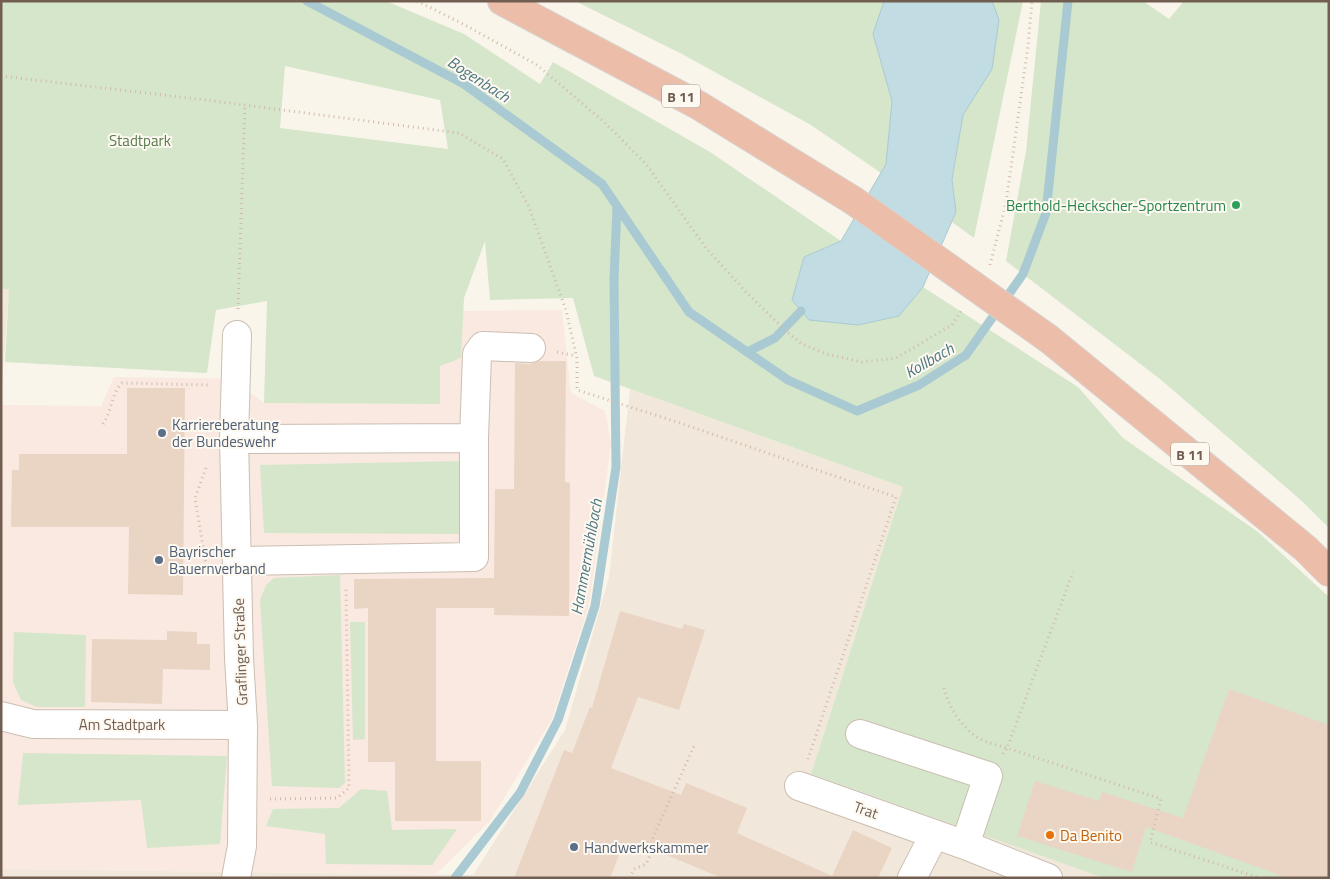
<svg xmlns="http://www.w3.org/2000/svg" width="1330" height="879" viewBox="0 0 1330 879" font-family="'Titillium Web',sans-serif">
<rect width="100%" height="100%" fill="#faf5eb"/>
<path fill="#f1e7da" d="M 1,289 L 9,289 L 1,399 Z
M 630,389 L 903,487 L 811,774 L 1099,876 L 1098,878 L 1,878 L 1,869 L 473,875 L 565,730 L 609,577 Z"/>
<path fill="#f9e9e0" d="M 562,310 L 571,393 L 605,411 L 611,444 L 589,605 L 552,719 L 490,821 L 436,874 L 1,869 L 1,405 L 101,406 L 114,377 L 245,379 L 251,393 L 264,403 L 440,404 L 440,365 L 461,358 L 463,311 Z"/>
<path fill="#d5e6cb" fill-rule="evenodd" d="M 1,1 L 386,1 L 464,34 L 540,84 L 553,62 L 710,152 L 841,241 L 804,257 L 792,300 L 809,320 L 899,316 L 923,287 L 1078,387 L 1123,438 L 1258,532 L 1329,597 L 1329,878 L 1104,878 L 811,774 L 903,487 L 594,376 L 573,298 L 490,300 L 485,241 L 464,298 L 461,358 L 440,366 L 440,404 L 264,403 L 267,301 L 216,310 L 207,373 L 5,362 L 9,289 L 1,289 ZM 285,66 L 440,100 L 448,149 L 280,128 Z
M 575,1 L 884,1 L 873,34 L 892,101 L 886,164 L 881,173 L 811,125 L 682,54 Z
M 992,1 L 1023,1 L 974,238 L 952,222 L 956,212 L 952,179 L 963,115 L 992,68 L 998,20 Z
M 1041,1 L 1143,1 L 1169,19 L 1184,1 L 1329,1 L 1329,528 L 1303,502 L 1160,379 L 1006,261 L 1026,151 Z
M 465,461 L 466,534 L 264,533 L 260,465 Z
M 340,575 L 345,783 L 339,788 L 272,786 L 260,600 L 266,585 L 274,578 Z
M 350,622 L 365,622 L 365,739 L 353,740 Z
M 14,632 L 86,635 L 85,707 L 37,707 L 21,700 L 13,682 Z
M 23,753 L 227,756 L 220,844 L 147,848 L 141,800 L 18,805 Z
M 361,789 L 387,791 L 392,830 L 457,829 L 432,865 L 326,864 L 325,834 L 266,826 L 273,809 L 339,808 Z"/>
<path fill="#c1dce2" stroke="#a9cad2" d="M 884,1 L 992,1 L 999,20 L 992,69 L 963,115 L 952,179 L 956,212 L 923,287 L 899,316 L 858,325 L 809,320 L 792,300 L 804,257 L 841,241 L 886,164 L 892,101 L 873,34 Z"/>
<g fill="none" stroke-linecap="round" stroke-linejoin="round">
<path stroke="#a9cad2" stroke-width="9" d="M 307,1 L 464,84 L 602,184 L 689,312 L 788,380 L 857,411 L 919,385 L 966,355 L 1023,274 L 1046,213 L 1068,1
M 747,352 L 775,338 L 801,311
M 455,878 L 520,793 L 558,720 L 595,606 L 616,467 L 614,279 L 617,207"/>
</g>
<path fill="#ead5c4" d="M 540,361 L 566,361 L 565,482 L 570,483 L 569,616 L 494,615 L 494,608 L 436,608 L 436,761 L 481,761 L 481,821 L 395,821 L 395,762 L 368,762 L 368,608 L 354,609 L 354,579 L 494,578 L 495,489 L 514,489 L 515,363 L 530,364 Z
M 127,388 L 185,388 L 183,595 L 128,594 L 129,527 L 11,527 L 12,470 L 19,470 L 19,454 L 127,454 Z
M 620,611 L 682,629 L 684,624 L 705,630 L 679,710 L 638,697 L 611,768 L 681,795 L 686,783 L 747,808 L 737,833 L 832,876 L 853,830 L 892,848 L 878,878 L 722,878 L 640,844 L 636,855 L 621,850 L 610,878 L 514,878 L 564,750 L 572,753 L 590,707 L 592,708 Z
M 167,631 L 197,632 L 197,644 L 210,644 L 210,670 L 163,669 L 162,704 L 91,702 L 92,639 L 167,640 Z
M 1229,689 L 1329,725 L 1329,878 L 1288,878 L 1146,827 L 1132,872 L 1017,836 L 1035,781 L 1099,801 L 1102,792 L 1183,818 Z"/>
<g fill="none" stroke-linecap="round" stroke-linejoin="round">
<defs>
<path id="minor" d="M 234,439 L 474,438
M 238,561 L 474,557 L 474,438 L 477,354 L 483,346 L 531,348
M 1,716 L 33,724 L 243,725
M 860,734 L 988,776 L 965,845
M 799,786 L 965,845 L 1048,878
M 236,878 L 242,846 L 243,725 L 239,658 L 234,439 L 237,335
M 912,878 L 934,835"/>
<path id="highway" d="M 502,1 L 698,105 L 854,201
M 1049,339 L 1306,549 L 1329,572"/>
</defs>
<use href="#minor" stroke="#cbbeb2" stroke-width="30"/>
<use href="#highway" stroke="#d8d2ce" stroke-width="30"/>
<path stroke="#d1baa9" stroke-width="3" stroke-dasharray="1 4" stroke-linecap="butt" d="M 417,1 L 465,25 L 537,65 L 603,121 L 646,164 L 706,248 L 746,292 L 787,332 L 802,344 L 826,354 L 862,362 L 896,358 L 952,325 L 961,311
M 1,76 L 206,100 L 459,133 L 503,159 L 529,207 L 566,310 L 577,359 L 577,390 L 674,421 L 896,497 L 808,759
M 990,265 L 1006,203 L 1028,46 L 1032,1
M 238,309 L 245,105
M 557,352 L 576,356
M 103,424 C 112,411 111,394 122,383 L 208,385
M 206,468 L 195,498 L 207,571
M 944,688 C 948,707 961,726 977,737 C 986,743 997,745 1007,748 L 1073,572
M 1003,754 L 1007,748 L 1161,799 L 1150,842 L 1259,878
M 270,799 L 337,798 L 349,788 L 346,587
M 630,878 L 634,869 L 646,864 L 654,847 L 653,837 L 694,746"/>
<use href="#minor" stroke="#fff" stroke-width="28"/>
<use href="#highway" stroke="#ecbeaa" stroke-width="28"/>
<defs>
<path id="highway-bridge" d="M 854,201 L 1049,339"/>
</defs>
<use href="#highway-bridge" stroke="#d8d2ce" stroke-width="30" stroke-linecap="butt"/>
<use href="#highway-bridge" stroke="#ecbeaa" stroke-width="28"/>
</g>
<circle fill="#2e9e5b" stroke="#fdf9f1" stroke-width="2" cx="1236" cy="205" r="5"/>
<g fill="#5c6f8a" stroke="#fdf9f1" stroke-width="2">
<circle cx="162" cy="433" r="5"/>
<circle cx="159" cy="560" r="5"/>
<circle cx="574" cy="847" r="5"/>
</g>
<circle fill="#e8710a" stroke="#fdf9f1" stroke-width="2" cx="1050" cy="835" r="5"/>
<g text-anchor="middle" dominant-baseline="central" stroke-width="4" stroke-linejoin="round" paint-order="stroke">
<g fill="#fdf9f1" stroke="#9c8c81" stroke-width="1">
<rect x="662" y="84.5" width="38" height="23" rx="4"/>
<rect x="1171" y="442.5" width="38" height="23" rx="4"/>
</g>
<g font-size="14" font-weight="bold" fill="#725e51">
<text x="681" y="96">B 11</text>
<text x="1190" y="454">B 11</text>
</g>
<g font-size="15" fill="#597b4e" stroke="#fdf9f1">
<text x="140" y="140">Stadtpark</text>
</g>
<g font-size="15" fill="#27864d" stroke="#fdf9f1" text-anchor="end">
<text x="1226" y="205">Berthold-Heckscher-Sportzentrum</text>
</g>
<g font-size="15" fill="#4e5e75" stroke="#fdf9f1" text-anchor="start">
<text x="172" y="424">Karriereberatung<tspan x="172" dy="17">der Bundeswehr</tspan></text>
<text x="169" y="551">Bayrischer<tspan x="169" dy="17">Bauernverband</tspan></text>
<text x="584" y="847">Handwerkskammer</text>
</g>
<g font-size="15" fill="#725e51" stroke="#fdf9f1">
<text transform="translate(240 652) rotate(-92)">Graflinger Straße</text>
<text x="122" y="724">Am Stadtpark</text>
<text transform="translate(866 810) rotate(20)">Trat</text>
</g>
<g font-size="15" fill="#c56008" stroke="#fdf9f1" text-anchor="start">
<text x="1060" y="835">Da Benito</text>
</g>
<g font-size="16" font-style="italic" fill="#4d7782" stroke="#fdf9f1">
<text transform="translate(479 79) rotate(33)">Bogenbach</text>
<text transform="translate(929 360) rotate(-30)">Kollbach</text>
<text transform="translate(586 557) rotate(-80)">Hammermühlbach</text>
</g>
</g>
<rect width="1330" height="879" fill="none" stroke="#725e51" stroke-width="5"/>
</svg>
